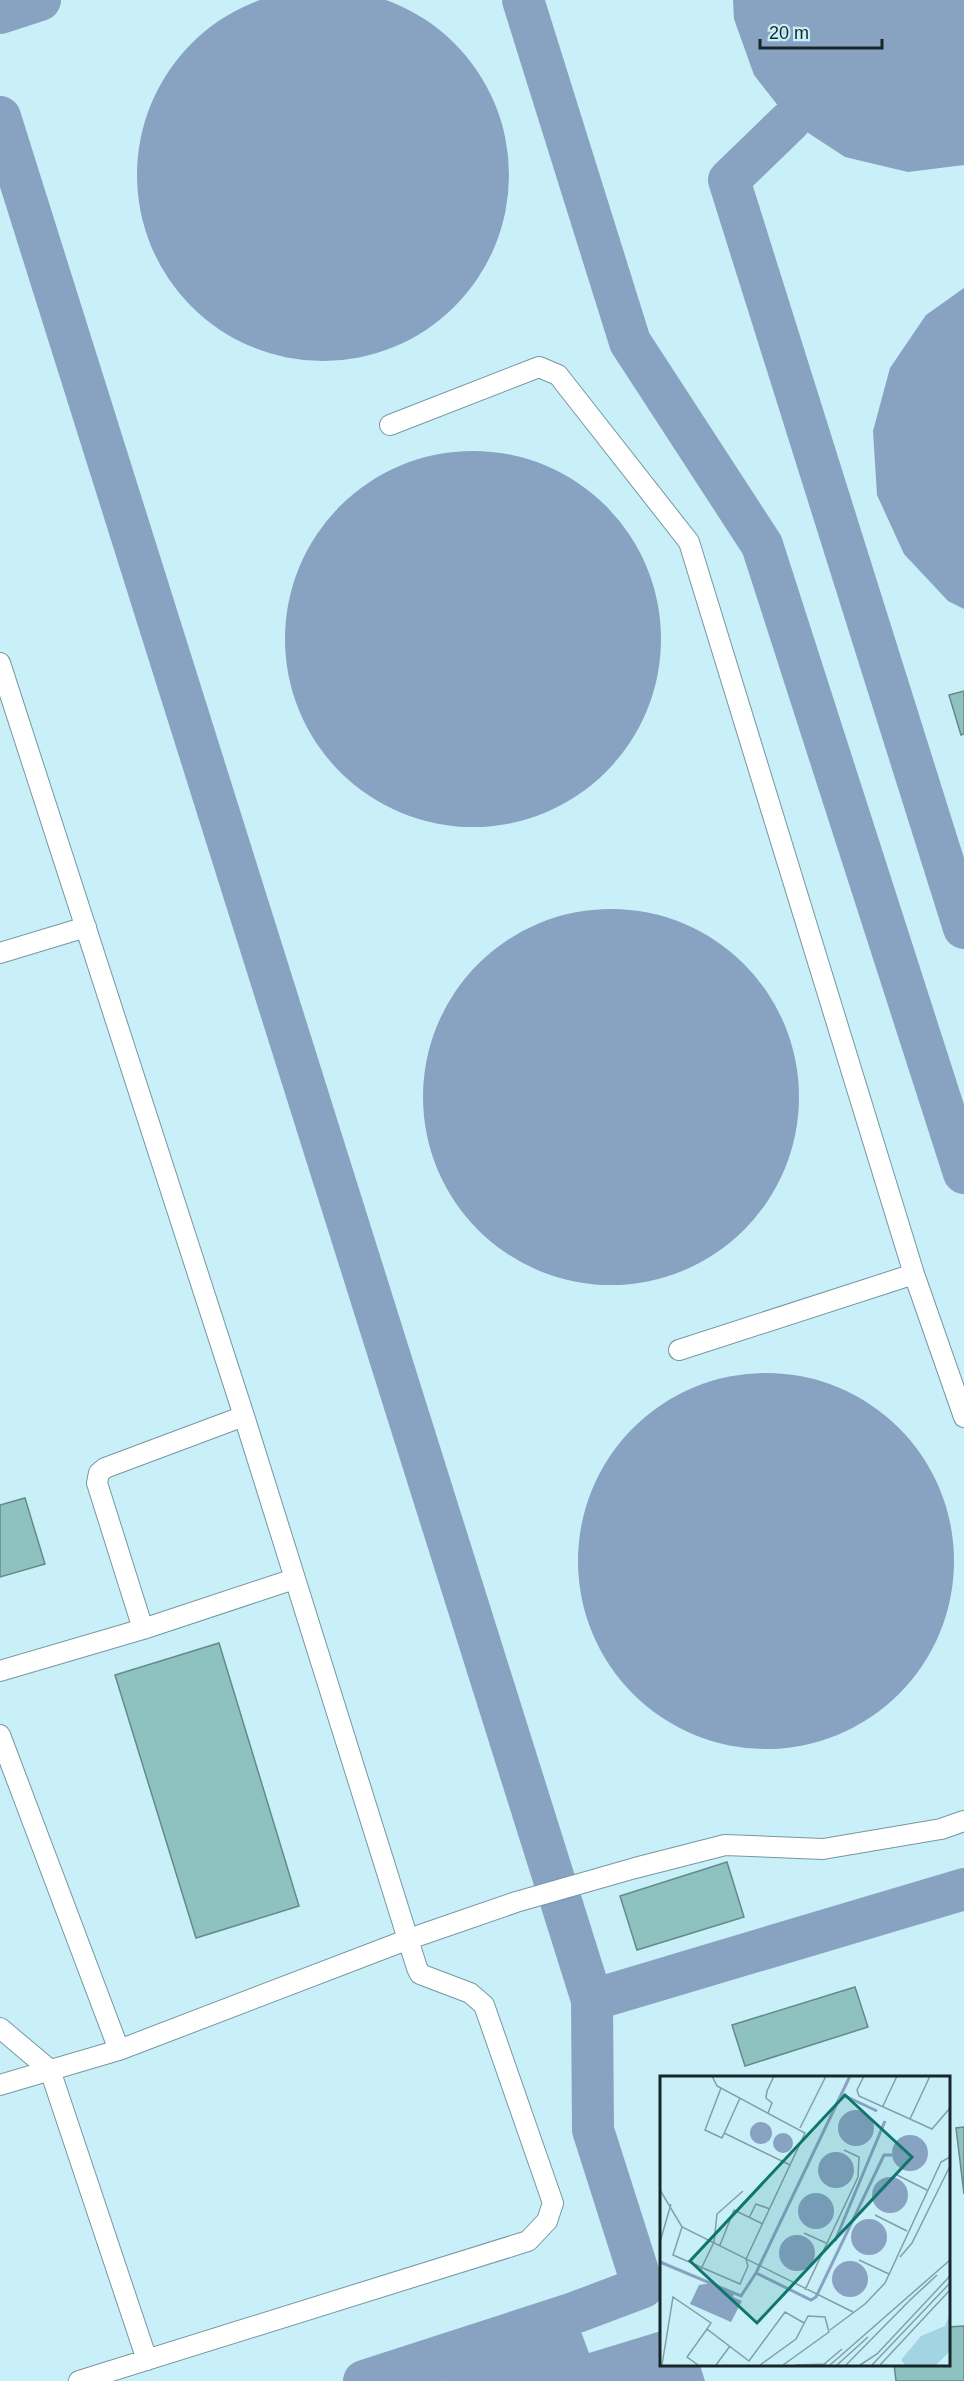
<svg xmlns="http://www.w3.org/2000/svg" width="964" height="2381" viewBox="0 0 964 2381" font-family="Helvetica,sans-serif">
<rect width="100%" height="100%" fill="#c9eff9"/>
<path fill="#88a2c2" d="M137 175a186 186 0 1 1 372 0a186 186 0 1 1-372 0Z
M 733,0 L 964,0 L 964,165 L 908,172 L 845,157 L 790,121 L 754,75 L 734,19 Z
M 964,288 L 964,609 L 948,601 L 904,554 L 877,495 L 873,431 L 890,368 L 926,315 Z
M285 639a188 188 0 1 1 376 0a188 188 0 1 1-376 0Z
M423 1097a188 188 0 1 1 376 0a188 188 0 1 1-376 0Z
M578 1561a188 188 0 1 1 376 0a188 188 0 1 1-376 0Z
M 574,2313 L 589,2353 L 661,2331 L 661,2364 L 700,2365 L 705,2381 L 364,2381 Z"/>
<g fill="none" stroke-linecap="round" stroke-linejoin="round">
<path stroke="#88a2c2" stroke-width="42" d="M 523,0 L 630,342 L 762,545 L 964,1173
M 0,13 L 40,0
M 0,117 L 592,2000
M 790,121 L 729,180 L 964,928
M 364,2381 L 574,2313 L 643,2287 L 593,2130 L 592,2000 L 964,1889"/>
</g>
<path fill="#8dc2c1" stroke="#658a89" stroke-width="1.5" d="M 964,691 L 964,734 L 961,735 L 949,695 Z
M 25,1498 L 45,1564 L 0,1577 L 0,1505 Z
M 219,1643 L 299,1906 L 196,1938 L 115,1675 Z
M 727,1862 L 744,1917 L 637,1950 L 620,1896 Z
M 855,1987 L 868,2027 L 745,2066 L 732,2025 Z
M 964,2127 L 964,2194 L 956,2128 Z
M 964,2326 L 964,2381 L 896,2381 L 894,2364 L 948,2364 L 948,2327 Z"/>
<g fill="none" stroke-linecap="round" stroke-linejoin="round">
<defs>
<path id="lane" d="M 390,425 L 539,367 L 558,375 L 689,542 L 914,1274 L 964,1417
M 0,663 L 244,1416 L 417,1968 L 420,1974 L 470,1993 L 484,2005 L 553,2203 L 547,2221 L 528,2241 L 79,2381
M 0,953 L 86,927
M 679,1350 L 914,1274
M 143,1629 L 97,1483 L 99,1473 L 105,1468 L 244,1416
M 0,1671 L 143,1629 L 294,1579
M 0,1735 L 119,2050
M 0,2028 L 50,2070 L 147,2360
M 0,2085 L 119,2050 L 409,1939 L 516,1902 L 635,1868 L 725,1845 L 823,1849 L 941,1829 L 964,1821"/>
</defs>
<use href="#lane" stroke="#7598a1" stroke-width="22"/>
<use href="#lane" stroke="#fff" stroke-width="20"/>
</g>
<g transform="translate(660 2076)">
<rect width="290" height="290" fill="#c9eff9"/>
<path d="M 289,240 L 289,276 L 276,289 L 245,289 L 241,284 L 261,260 L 285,250 Z" fill="#a2d5e1"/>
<path d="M178 52a18 18 0 1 1 36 0a18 18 0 1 1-36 0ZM90 57a11 11 0 1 1 22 0a11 11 0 1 1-22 0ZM113 67a10 10 0 1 1 20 0a10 10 0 1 1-20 0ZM232 77a18 18 0 1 1 36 0a18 18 0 1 1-36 0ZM158 94a18 18 0 1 1 36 0a18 18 0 1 1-36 0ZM212 119a18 18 0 1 1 36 0a18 18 0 1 1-36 0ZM138 135a18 18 0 1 1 36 0a18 18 0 1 1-36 0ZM191 161a18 18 0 1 1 36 0a18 18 0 1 1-36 0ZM119 177a18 18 0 1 1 36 0a18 18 0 1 1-36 0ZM172 203a18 18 0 1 1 36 0a18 18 0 1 1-36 0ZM 52,207 L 74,217 L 73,221 L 82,225 L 71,246 L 30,228 L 39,209 Z" fill="#88a2c2"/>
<path fill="none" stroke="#88a2c2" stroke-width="3" d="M 181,18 L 217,35M 175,165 L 225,45M 0,186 L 81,220 L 96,197 L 151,224 L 156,221 L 224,79 L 232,79M 96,197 L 190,0"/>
<path fill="none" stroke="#829fa6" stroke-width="1.5" d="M 204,0 L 197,14 L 199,20 L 272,53 L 290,32M 61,12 L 45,54 L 62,62 L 80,22M 223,30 L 237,0M 108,37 L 112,27 L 106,22 L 107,15 L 114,0M 250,43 L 270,0M 140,52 L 166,0M 64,57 L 130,89M 237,99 L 267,114M 0,114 L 22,151 L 193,236M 215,139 L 247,155M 89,142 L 96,128 L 110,133M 22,151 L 13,179 L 80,208 L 88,190 L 86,183 L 145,57 L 57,10 L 52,0M 144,157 L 166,167M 0,166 L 11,128M 60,169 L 74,134 L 103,148M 240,181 L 252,167 L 290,90M 199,184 L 229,198M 41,193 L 54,166 L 57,138 L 83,115M 145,214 L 198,101 L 199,81 L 184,74M 249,225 L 277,199M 170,254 L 205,228 L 225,207 L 281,86 L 290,81M 2,289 L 13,221 L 51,247 L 47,253 L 89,285 L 125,236 L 144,247M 38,289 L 27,281 L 47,253M 56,289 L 70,270M 100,289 L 136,263 L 148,240 L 165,241 L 169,256 L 123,289M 136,289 L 166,288M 163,289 L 182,273M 170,289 L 290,184M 177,289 L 208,261M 186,289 L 251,223M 200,289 L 217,278 L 290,200M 212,289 L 290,207M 220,289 L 290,214"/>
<path fill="#0f766e" fill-opacity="0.15" stroke="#0f766e" stroke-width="3" d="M 185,19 L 252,81 L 97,247 L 30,185 Z"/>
<rect width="290" height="290" fill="none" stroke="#172629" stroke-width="3"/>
</g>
<path d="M760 39v9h122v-9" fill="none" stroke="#172629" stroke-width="3"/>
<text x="769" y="39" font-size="18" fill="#172629" stroke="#c9eff9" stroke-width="4.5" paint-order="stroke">20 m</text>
</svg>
